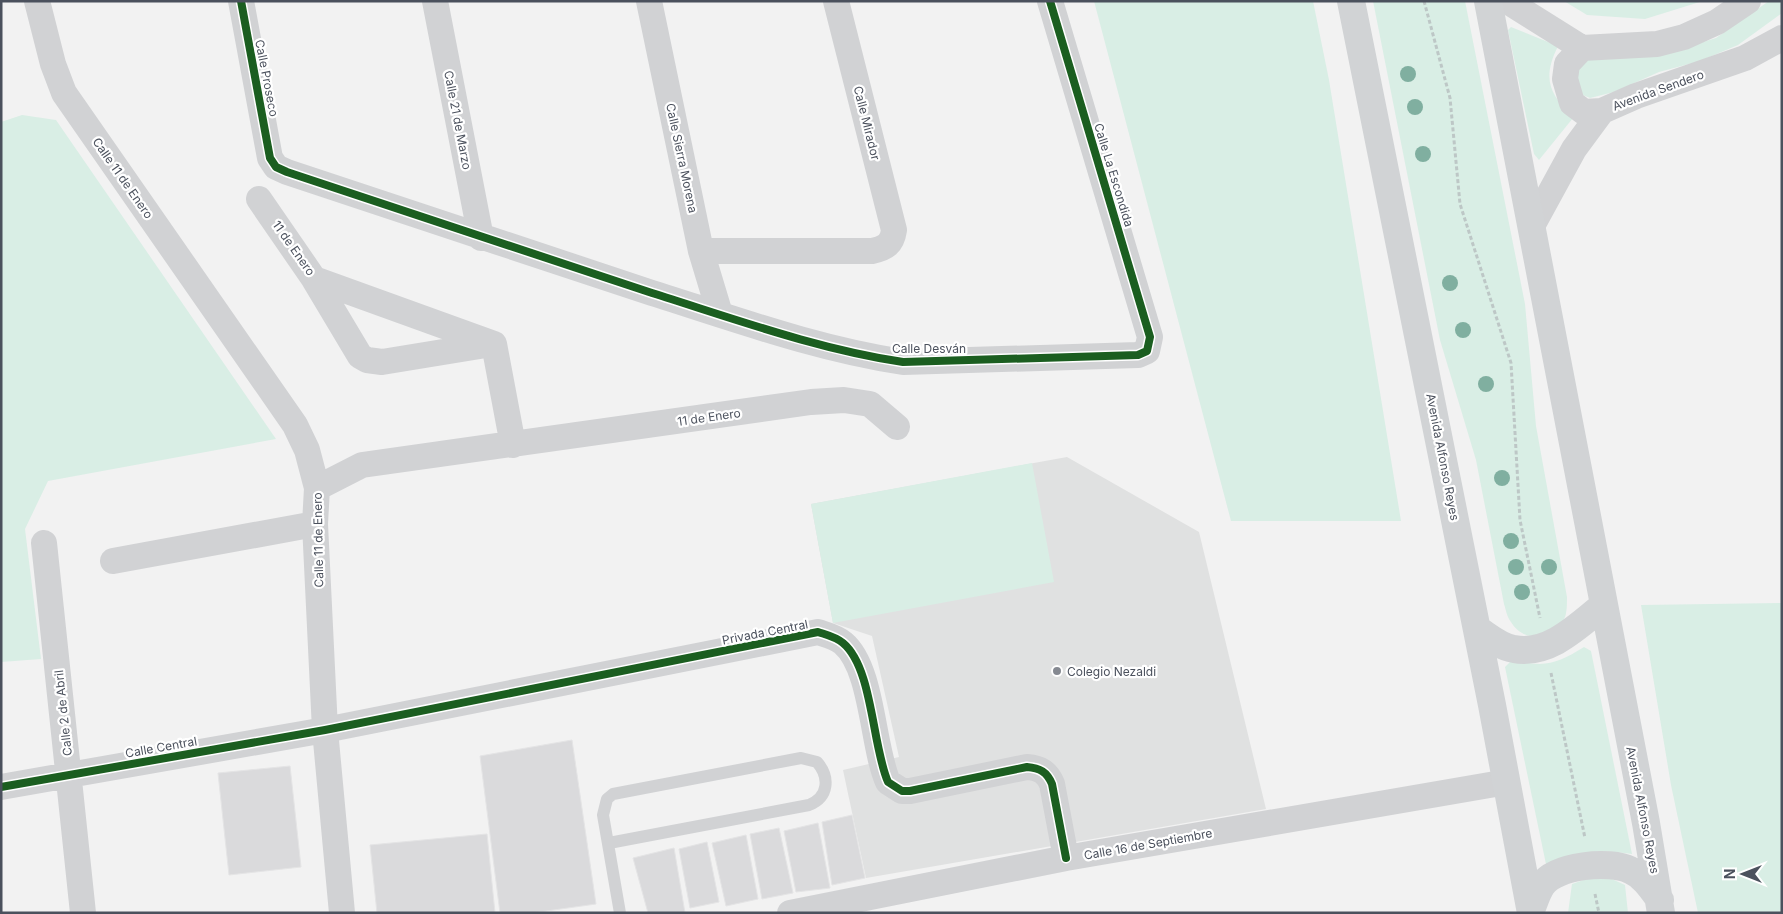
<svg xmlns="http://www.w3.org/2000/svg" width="1783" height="914" viewBox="0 0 1783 914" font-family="Inter,sans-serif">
<rect width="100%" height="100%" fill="#f2f2f2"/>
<path fill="#e0e1e1" d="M 1067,457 L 1199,532 L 1266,809 L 866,878 L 843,770 L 899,757 L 872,636 L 833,623 L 811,504 Z"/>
<path fill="#d9eee5" d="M 1094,1 L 1313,1 L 1329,80 L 1401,521 L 1231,521 Z
M 1373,1 L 1465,1 L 1525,304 L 1536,426 L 1567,597 C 1567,603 1567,612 1565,617 C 1555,640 1524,644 1511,622 C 1507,617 1506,610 1504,604 L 1476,460 L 1440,340 Z
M 1564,1 L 1703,1 L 1645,19 L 1587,15 Z
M 1769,1 L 1782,1 L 1782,13 L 1738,45 L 1700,61 L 1659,72 L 1614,92 L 1590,98 L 1578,93 L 1573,74 L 1582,58 L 1687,47 L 1716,38 Z
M 1511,27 L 1558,46 C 1542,79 1549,93 1573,118 L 1539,160 L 1534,154 L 1508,30 Z
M 22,115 L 56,120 L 276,439 L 48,481 L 25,529 L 41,659 L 1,662 L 1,122 Z
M 1032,463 L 1054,582 L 833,623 L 811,504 Z
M 1782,603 L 1782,913 L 1698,913 L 1671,785 L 1641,605 Z
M 1584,647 L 1591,651 L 1632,854 C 1594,848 1581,852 1547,869 L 1505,667 L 1513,659 C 1544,669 1558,663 1584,647 Z
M 1601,874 L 1625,885 L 1628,913 L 1568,913 L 1572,884 Z"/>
<path fill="#dadadc" stroke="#e4e4e5" d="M 572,740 L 596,904 L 532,913 L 500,913 L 480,756 Z
M 290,766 L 301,867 L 229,875 L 218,773 Z
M 852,815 L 865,878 L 832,885 L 822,822 Z
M 818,823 L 830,888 L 796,892 L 784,831 Z
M 779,828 L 793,893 L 762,899 L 750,834 Z
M 487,834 L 495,913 L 377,913 L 370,845 Z
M 746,835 L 758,899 L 726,906 L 712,843 Z
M 707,842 L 719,902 L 690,908 L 679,849 Z
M 674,848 L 685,913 L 648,913 L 633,858 Z"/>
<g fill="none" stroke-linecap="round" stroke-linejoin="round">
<path stroke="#bdc7c6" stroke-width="3" stroke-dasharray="4 2.5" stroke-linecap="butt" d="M 1424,1 L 1450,98 L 1460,204 L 1511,363 L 1520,520 L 1540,618
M 1551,673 L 1585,838
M 1595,894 L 1599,913"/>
<path stroke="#d1d2d4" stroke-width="12" d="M 609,843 L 809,805 C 829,797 830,777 817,762 L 801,758 L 613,794 L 607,799 L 603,815 L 620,913"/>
<path stroke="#d1d2d4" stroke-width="26" d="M 37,1 L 53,64 L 64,93 L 295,425 L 307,450 L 317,488 L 315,524 L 325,730 L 342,913
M 241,1 L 270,158 L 276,167 L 287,172 C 408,213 530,253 652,293 C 735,319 817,349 903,362 L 1138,355 L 1147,351 L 1150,337 L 1050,1
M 435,1 L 481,238
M 649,1 L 701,251 L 720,314
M 1507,1 L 1582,48 L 1657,44 L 1684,37 L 1717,22 L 1748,1
M 1582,48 L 1567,64 L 1565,79 L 1572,103 L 1584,112 L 1602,111
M 259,199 L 314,279 L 494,344 L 513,445
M 1532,226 L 1574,149 L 1602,111 L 1636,96 L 1745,58 L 1782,38
M 701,251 L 872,251 C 886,248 892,244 894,230 L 836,1
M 314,279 L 360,356 L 367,360 L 382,362 L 492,344
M 317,488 L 362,465 L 811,402 L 844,400 L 870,404 L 897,427
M 44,543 L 83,913
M 113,561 L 315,524
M 1,787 L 325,730 L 818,632 C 827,635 836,637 843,643 C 873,668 872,746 888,782 L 902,791 L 910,791 L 1027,767 C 1040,768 1047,772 1052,784 L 1066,858
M 790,913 L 1066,858 L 1507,782"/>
<path stroke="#d1d3d5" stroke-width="28" d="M 1351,1 L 1492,705 L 1531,913
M 1488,1 L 1646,823 L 1661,913
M 1477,629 C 1488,636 1500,647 1514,649 C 1549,656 1579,625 1604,605
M 1531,910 C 1534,903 1537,892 1542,885 C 1556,865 1610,860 1630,870 C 1644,876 1652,889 1660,900"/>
<defs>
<path id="cycleway" d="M 241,1 L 270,158 L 276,167 L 287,172 C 408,213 530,253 652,293 C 735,319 817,349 903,362 L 1138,355 L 1147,351 L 1150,337 L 1050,1
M 1,787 L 325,730 L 818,632 C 827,635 836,637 843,643 C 873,668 872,746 888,782 L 902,791 L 910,791 L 1027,767 C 1040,768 1047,772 1052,784 L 1066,858"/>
</defs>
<use href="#cycleway" stroke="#fff" stroke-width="11"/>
<use href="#cycleway" stroke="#1b5e20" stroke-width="8"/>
</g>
<g fill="#80afa0">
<circle cx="1408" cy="74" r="8"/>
<circle cx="1415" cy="107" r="8"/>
<circle cx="1423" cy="154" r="8"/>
<circle cx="1450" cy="283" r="8"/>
<circle cx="1463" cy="330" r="8"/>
<circle cx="1486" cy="384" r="8"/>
<circle cx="1502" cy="478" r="8"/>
<circle cx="1511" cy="541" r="8"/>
<circle cx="1516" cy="567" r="8"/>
<circle cx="1549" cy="567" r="8"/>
<circle cx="1522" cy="592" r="8"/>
</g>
<circle fill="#858991" stroke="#fff" stroke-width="2" cx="1057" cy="671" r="5"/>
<g text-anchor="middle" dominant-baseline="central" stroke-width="4.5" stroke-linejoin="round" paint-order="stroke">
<g font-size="12" fill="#4b515d" stroke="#fff">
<text transform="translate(267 78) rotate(79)">Calle Proseco</text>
<text transform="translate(1658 90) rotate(-20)">Avenida Sendero</text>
<text transform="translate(458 120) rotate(79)">Calle 21 de Marzo</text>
<text transform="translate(867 123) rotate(76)">Calle Mirador</text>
<text transform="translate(682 158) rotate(78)">Calle Sierra Morena</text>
<text transform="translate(1114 175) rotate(73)">Calle La Escondida</text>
<text transform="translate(123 178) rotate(55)">Calle 11 de Enero</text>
<text transform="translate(294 248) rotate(55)">11 de Enero</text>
<text x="929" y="348">Calle Desván</text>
<text transform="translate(709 417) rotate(-8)">11 de Enero</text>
<text transform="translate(1443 457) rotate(79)">Avenida Alfonso Reyes</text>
<text transform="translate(318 540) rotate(-91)">Calle 11 de Enero</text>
<text transform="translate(765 632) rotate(-11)">Privada Central</text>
<text transform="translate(63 713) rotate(-96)">Calle 2 de Abril</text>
<text transform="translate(161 747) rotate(-10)">Calle Central</text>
<text transform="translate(1643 810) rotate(79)">Avenida Alfonso Reyes</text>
<text transform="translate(1148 844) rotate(-10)">Calle 16 de Septiembre</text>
</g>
<g font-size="12" fill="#4b515d" stroke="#fff" text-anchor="start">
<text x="1067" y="671">Colegio Nezaldi</text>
</g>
</g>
<rect width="1783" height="914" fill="none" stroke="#4b515d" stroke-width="5"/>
<g transform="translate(1743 874) rotate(270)" stroke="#ffffff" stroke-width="4" paint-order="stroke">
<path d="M0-4L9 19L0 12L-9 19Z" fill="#4b515d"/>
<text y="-8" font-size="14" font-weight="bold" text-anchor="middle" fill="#4b515d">N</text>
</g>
</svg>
